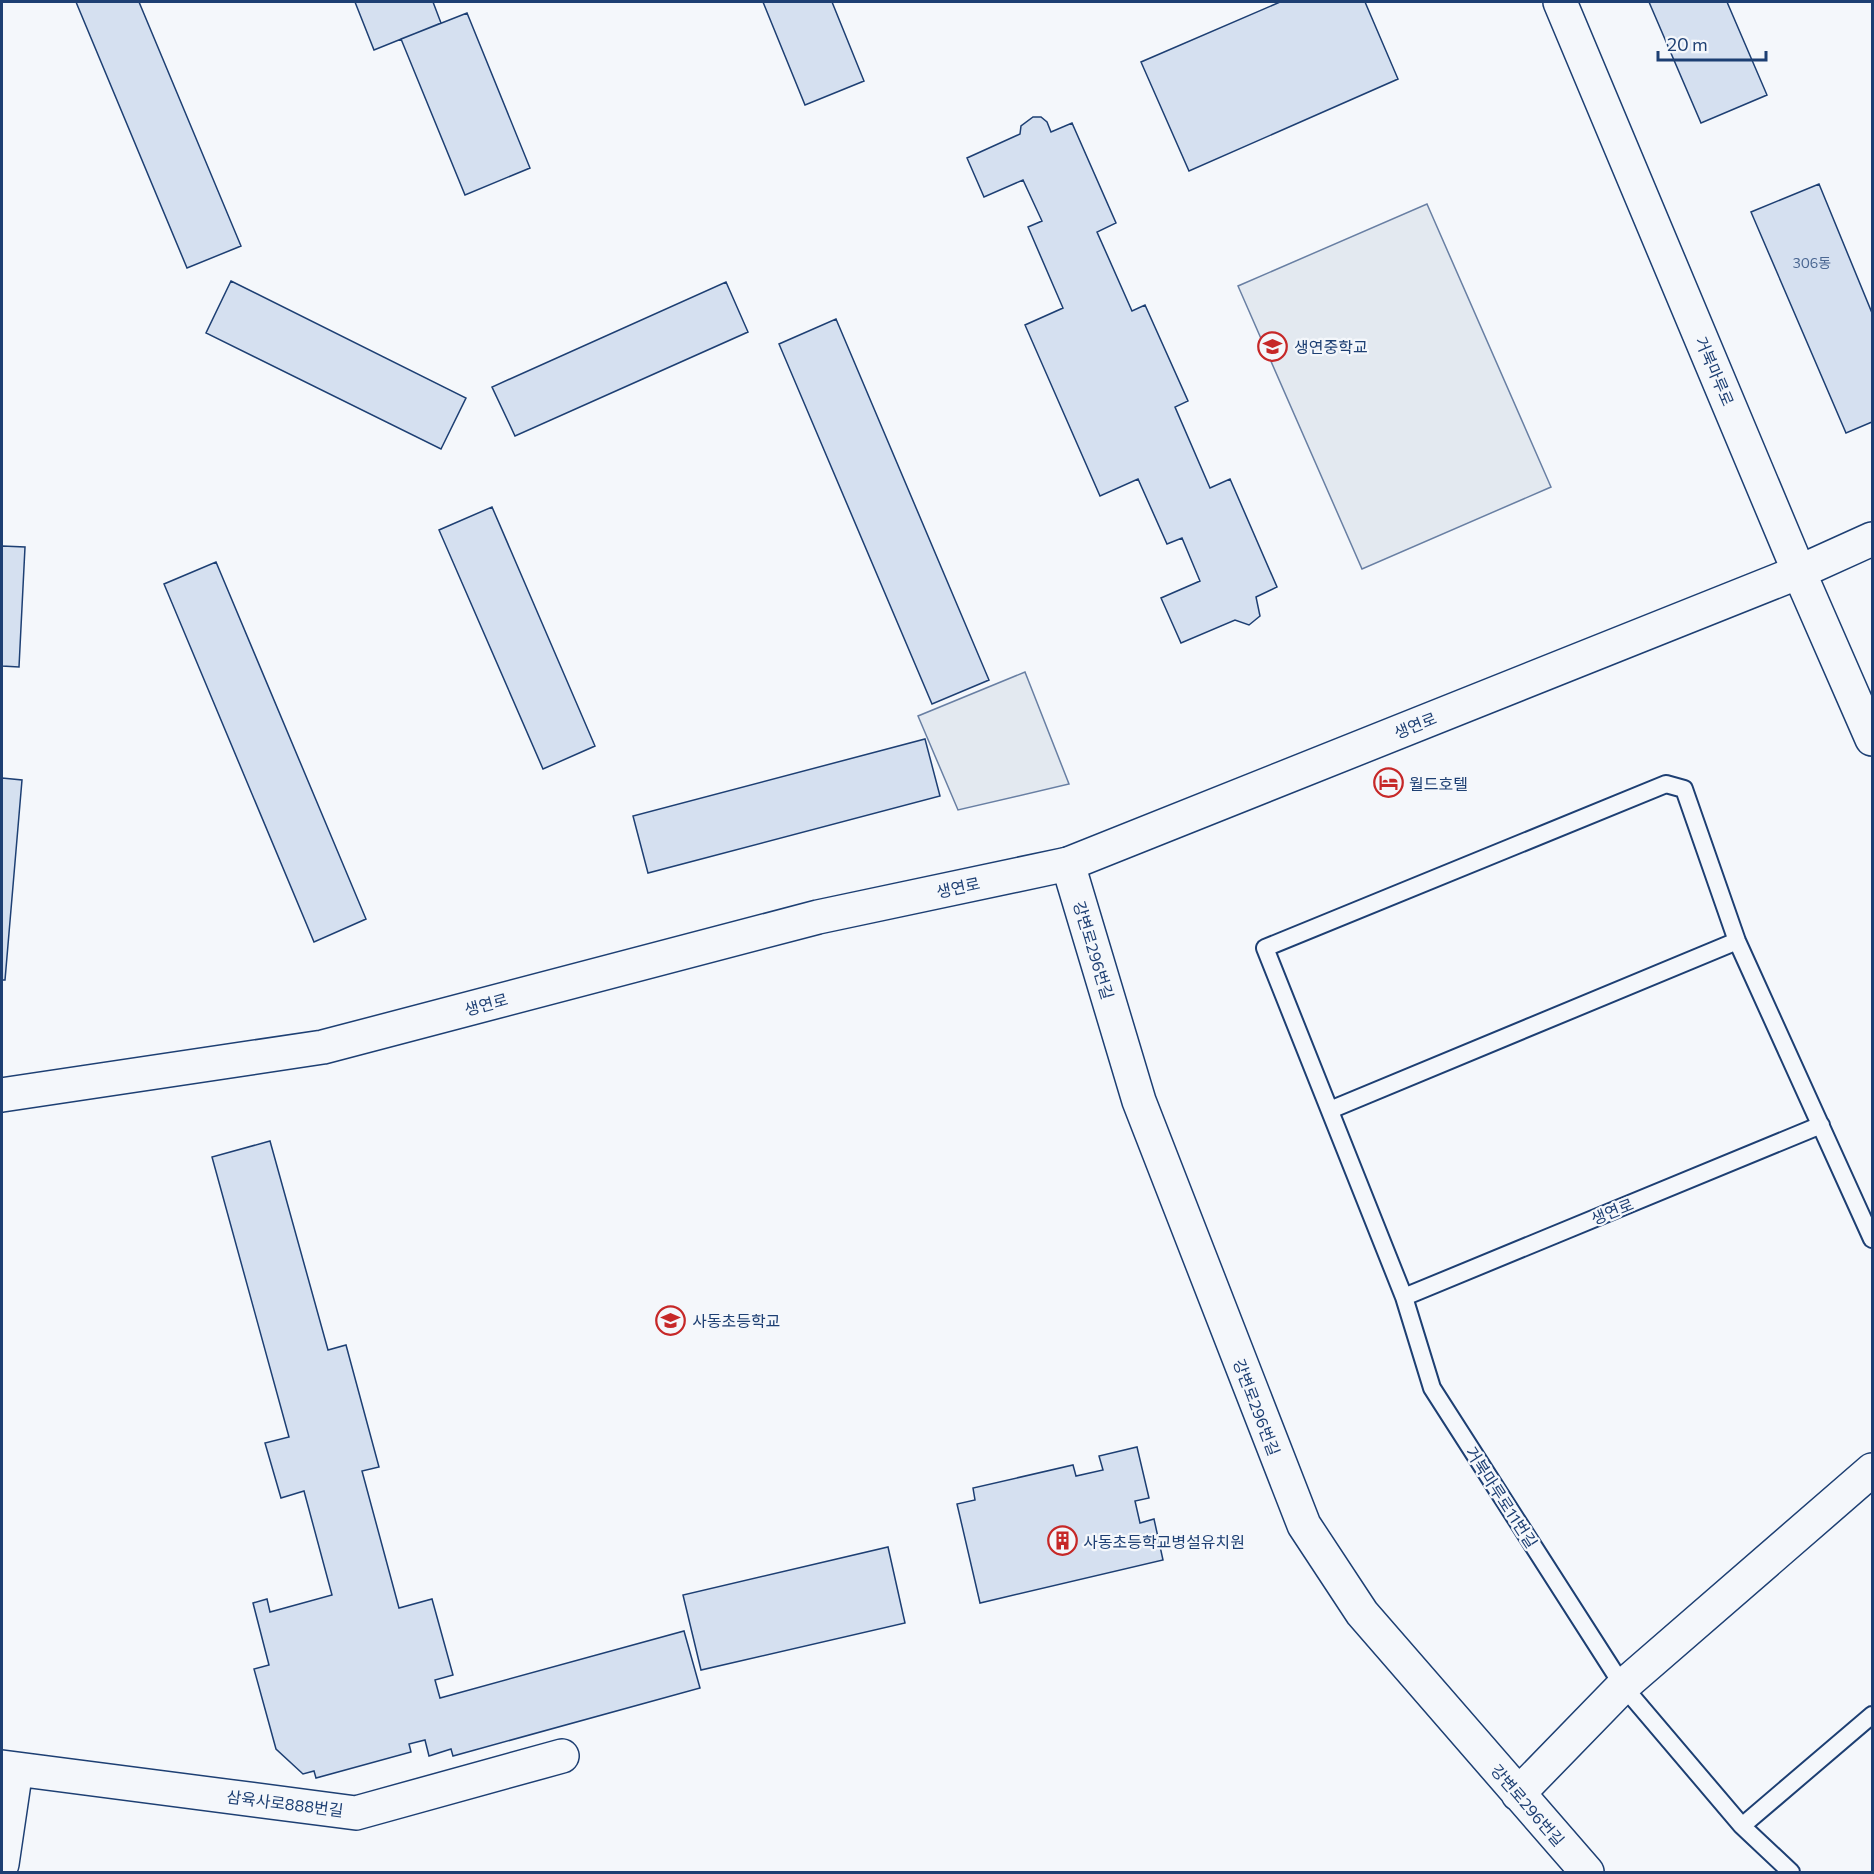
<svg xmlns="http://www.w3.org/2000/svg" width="1874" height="1874" viewBox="0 0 1874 1874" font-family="Commissioner,'Noto Sans KR',sans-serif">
<rect width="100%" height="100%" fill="#f4f7fb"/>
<path fill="#e3e9f0" stroke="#687fa3" stroke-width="1.5" d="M 1427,204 L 1551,487 L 1362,569 L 1238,286 Z
M 1025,672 L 1069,784 L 958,810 L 918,716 Z"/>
<path fill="#d5e0f0" stroke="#1d3f73" stroke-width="1.5" d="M 76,2 L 139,2 L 241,246 L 187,268 Z
M 355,2 L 433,2 L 441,23 L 374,50 Z
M 763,2 L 832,2 L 864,81 L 805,105 Z
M 1280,2 L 1365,2 L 1398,79 L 1189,171 L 1141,62 Z
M 1649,2 L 1727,2 L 1767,95 L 1701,123 Z
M 467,13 L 530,168 L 465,195 L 401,39 Z
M 1033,117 L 1041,117 L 1047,122 L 1051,132 L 1072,123 L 1116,223 L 1097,232 L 1132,311 L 1145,305 L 1188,401 L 1175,407 L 1210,488 L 1230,479 L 1277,587 L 1256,597 L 1260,616 L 1249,625 L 1235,620 L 1181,643 L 1161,598 L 1200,581 L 1182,538 L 1167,544 L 1138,479 L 1100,496 L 1025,325 L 1063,308 L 1028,227 L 1042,221 L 1023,180 L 984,197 L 967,158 L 1020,134 L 1021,126 Z
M 1819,184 L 1872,313 L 1872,422 L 1846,433 L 1751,212 Z
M 231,281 L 466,398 L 441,449 L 206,333 Z
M 726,282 L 748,332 L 515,436 L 492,387 Z
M 836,319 L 989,680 L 932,704 L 779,344 Z
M 492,507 L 595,746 L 543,769 L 439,530 Z
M 2,546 L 25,547 L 19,667 L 2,666 Z
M 216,562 L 366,919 L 314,942 L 164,584 Z
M 925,739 L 940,796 L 648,873 L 633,816 Z
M 2,778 L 22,780 L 5,980 L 2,980 Z
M 270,1141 L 328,1350 L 346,1345 L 379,1467 L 362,1471 L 399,1608 L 432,1599 L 453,1675 L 435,1680 L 440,1698 L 684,1631 L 700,1688 L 453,1756 L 451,1749 L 429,1756 L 425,1740 L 409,1744 L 411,1752 L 316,1778 L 314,1771 L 303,1774 L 276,1749 L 254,1669 L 269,1665 L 253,1603 L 267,1599 L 270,1612 L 332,1595 L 304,1491 L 281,1498 L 265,1443 L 289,1437 L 212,1157 Z
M 1137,1447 L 1149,1498 L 1135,1501 L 1140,1523 L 1154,1519 L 1163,1560 L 980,1603 L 957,1504 L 975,1500 L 973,1488 L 1073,1465 L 1076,1476 L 1103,1470 L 1099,1456 Z
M 888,1547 L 905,1623 L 701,1670 L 683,1595 Z"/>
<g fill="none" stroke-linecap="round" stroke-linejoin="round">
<defs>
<path id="lane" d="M 1330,1110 L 1737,941
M 1872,1239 L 1737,941 L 1684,789 L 1666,784 L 1265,948 L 1404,1297 L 1432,1388 L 1623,1686 L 1742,1826 L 1872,1715
M 1404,1297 L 1821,1125
M 1742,1826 L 1791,1872"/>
<path id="street" d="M 1068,864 L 1139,1101 L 1304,1525 L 1362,1613 L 1587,1872
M 2,1767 L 356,1813 L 562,1756
M 1518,1794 L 1623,1686 L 1872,1470
M 2,1864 L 16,1769"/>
<path id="secondary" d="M 1560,2 L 1799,572 L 1872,739
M 2,1095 L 323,1047 L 818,917 L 1068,864 L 1799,572 L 1872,539"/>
</defs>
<use href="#lane" stroke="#1d3f73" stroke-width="20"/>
<use href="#street" stroke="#1d3f73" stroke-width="36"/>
<use href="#secondary" stroke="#1d3f73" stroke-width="36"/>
<use href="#lane" stroke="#f4f7fb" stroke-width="16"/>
<use href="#street" stroke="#f4f7fb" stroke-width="33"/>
<use href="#secondary" stroke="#f4f7fb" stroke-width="33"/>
</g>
<defs>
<symbol id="school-ring" viewBox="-11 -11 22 22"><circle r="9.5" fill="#f4f7fb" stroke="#c62828" stroke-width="1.5"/><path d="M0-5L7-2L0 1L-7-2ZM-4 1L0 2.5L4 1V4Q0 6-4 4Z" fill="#c62828"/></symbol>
<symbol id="hotel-ring" viewBox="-11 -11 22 22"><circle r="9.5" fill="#f4f7fb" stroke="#c62828" stroke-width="1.5"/><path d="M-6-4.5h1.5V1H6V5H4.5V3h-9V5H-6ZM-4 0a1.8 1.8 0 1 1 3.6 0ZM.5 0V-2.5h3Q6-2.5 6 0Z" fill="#c62828"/></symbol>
<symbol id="building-ring" viewBox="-11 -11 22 22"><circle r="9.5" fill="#f4f7fb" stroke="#c62828" stroke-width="1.5"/><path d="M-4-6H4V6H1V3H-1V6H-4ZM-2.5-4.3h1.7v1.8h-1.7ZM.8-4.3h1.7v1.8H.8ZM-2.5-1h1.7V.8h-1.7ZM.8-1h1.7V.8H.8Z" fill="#c62828"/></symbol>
</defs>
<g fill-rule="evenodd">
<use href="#school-ring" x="1256" y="330" width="33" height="33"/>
<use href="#hotel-ring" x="1372" y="766" width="33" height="33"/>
<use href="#school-ring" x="654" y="1304" width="33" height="33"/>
<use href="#building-ring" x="1046" y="1524" width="33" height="33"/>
</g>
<g text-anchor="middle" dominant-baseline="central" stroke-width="4.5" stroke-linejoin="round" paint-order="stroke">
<g font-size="14" fill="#4b6792">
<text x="1812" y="262">306동</text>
</g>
<g font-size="16" fill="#1d3f73" stroke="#f4f7fb" text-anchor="start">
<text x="1294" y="346">생연중학교</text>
<text x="1409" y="783">월드호텔</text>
<text x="692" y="1320">사동초등학교</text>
<text x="1083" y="1541">사동초등학교병설유치원</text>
</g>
<g font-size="16" fill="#1d3f73" stroke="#f4f7fb">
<text transform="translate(1715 371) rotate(67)">거북마루로</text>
<text transform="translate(1415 725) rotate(-22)">생연로</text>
<text transform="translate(958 887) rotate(-12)">생연로</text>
<text transform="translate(1094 950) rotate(73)">강변로296번길</text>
<text transform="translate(486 1004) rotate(-15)">생연로</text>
<text transform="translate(1612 1211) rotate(-22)">생연로</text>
<text transform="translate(1257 1407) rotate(69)">강변로296번길</text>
<text transform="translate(1502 1497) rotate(57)">거북마루로11번길</text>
<text transform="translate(285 1803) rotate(7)">삼육사로888번길</text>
<text transform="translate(1528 1805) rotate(49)">강변로296번길</text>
</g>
</g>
<rect width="1874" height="1874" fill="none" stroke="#1d3f73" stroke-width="6"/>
<path d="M1658 51v9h108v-9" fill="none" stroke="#1d3f73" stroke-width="3"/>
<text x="1667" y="51" font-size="18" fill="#1d3f73" stroke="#f4f7fb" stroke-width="4.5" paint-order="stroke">20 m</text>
</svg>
